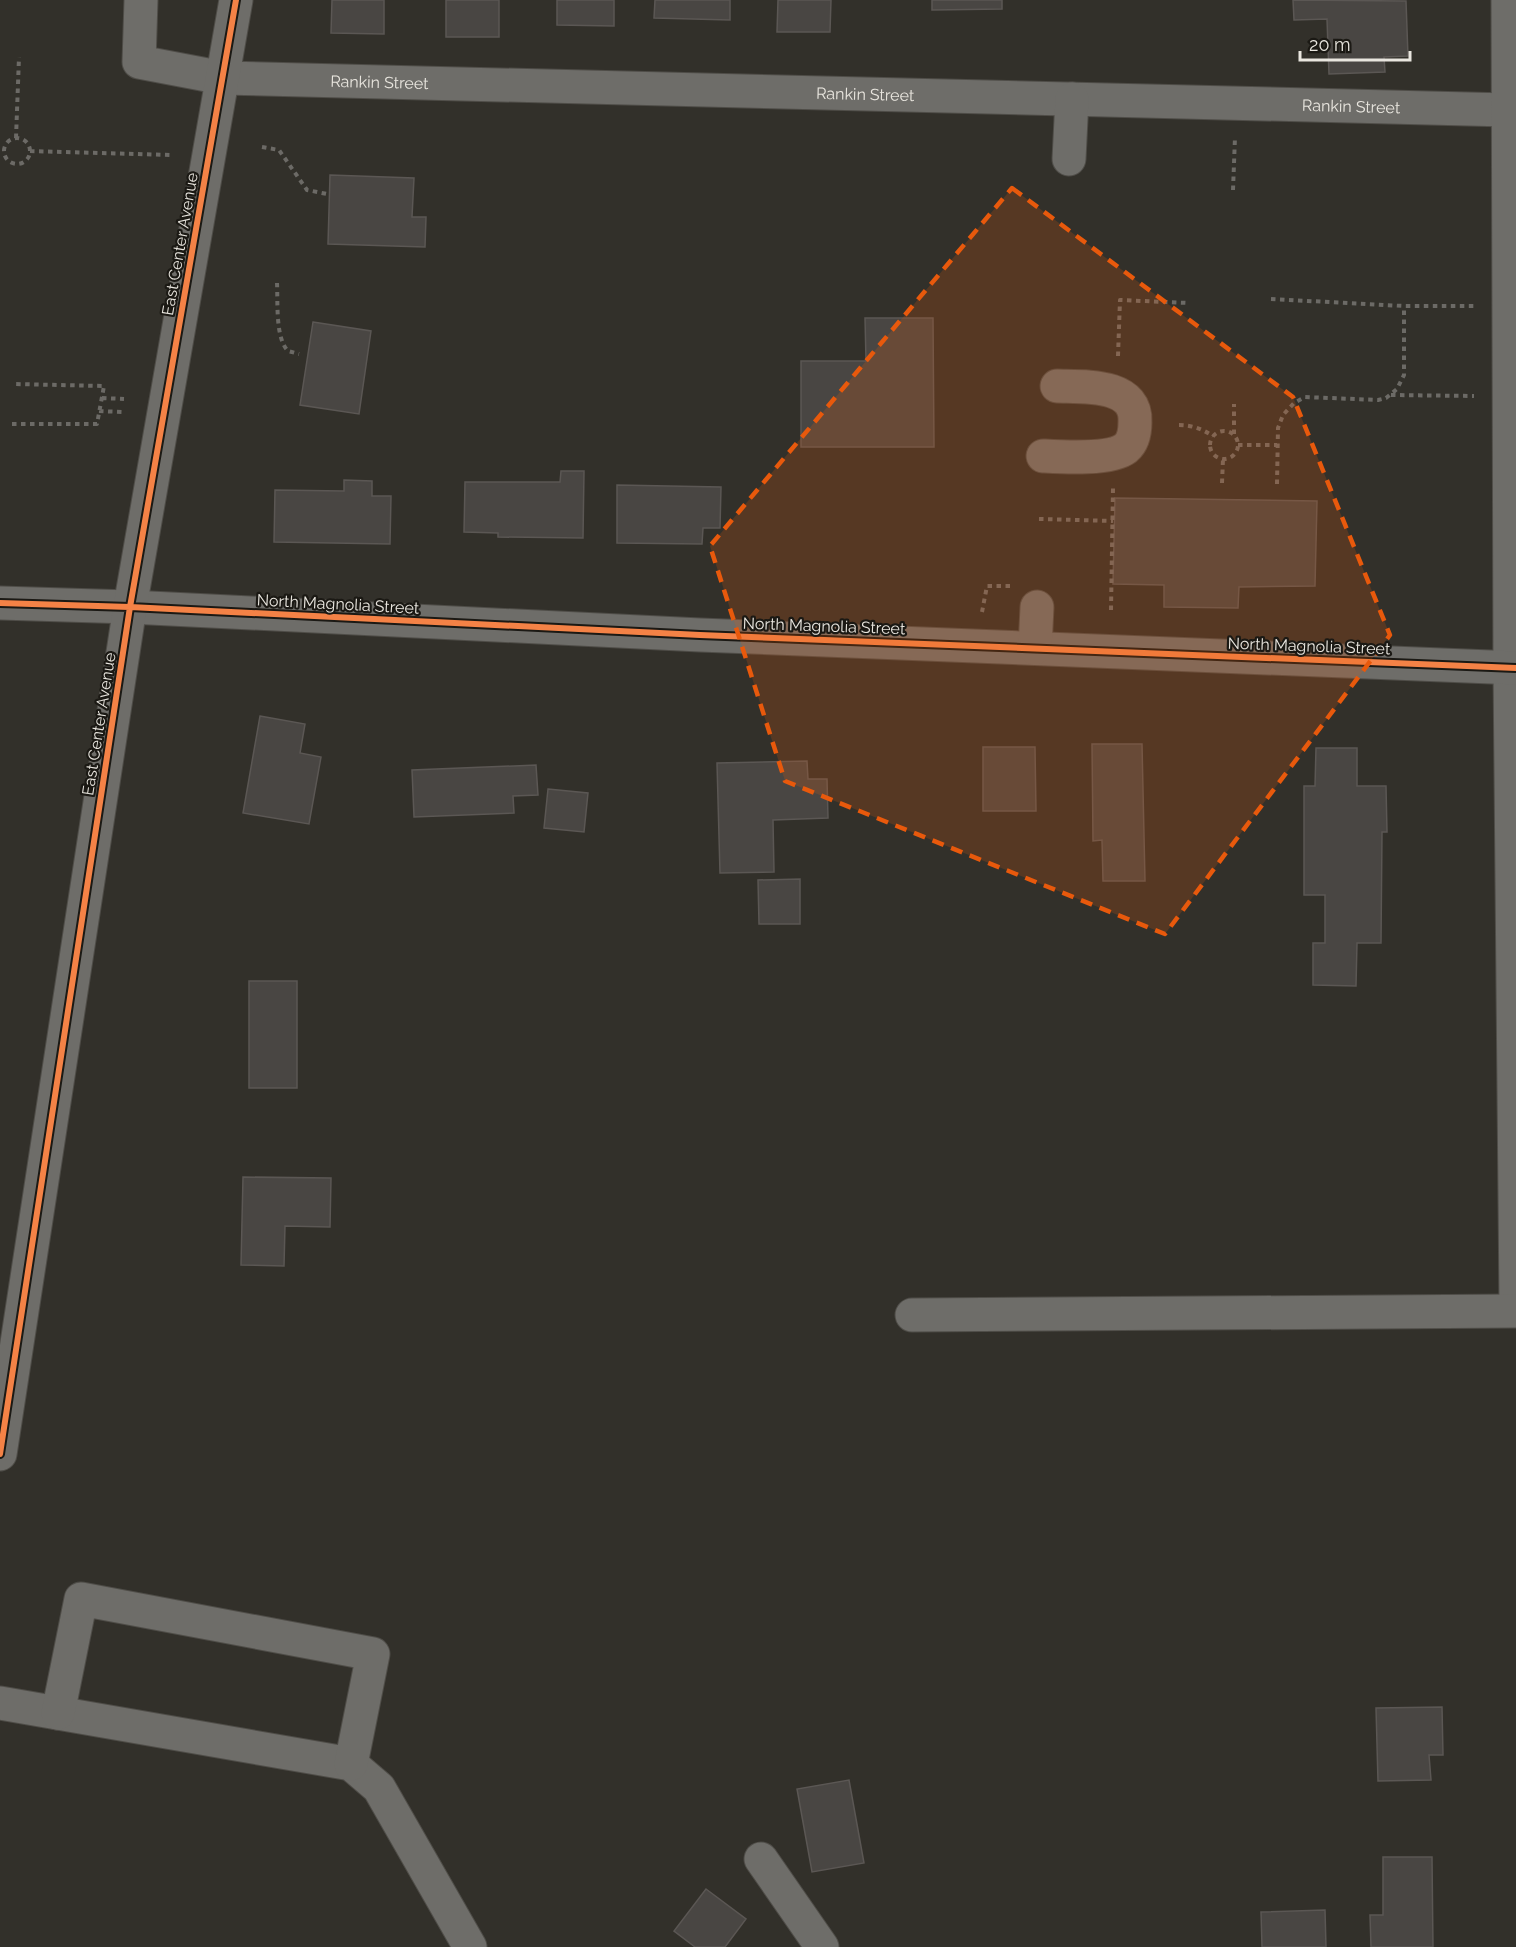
<svg xmlns="http://www.w3.org/2000/svg" width="1516" height="1947" viewBox="0 0 1516 1947" font-family="Raleway,sans-serif">
<rect width="100%" height="100%" fill="#32302a"/>
<path fill="#494643" stroke="#5b5754" stroke-width="1.5" d="M 332,0 L 384,0 L 384,34 L 331,33 Z
M 446,0 L 499,0 L 499,37 L 446,37 Z
M 557,0 L 614,0 L 614,26 L 557,25 Z
M 655,0 L 730,0 L 730,20 L 654,18 Z
M 778,0 L 831,0 L 830,32 L 777,32 Z
M 932,0 L 1002,0 L 1002,9 L 932,10 Z
M 1293,0 L 1406,1 L 1408,56 L 1384,57 L 1385,72 L 1329,74 L 1327,19 L 1294,20 Z
M 330,175 L 414,178 L 412,217 L 426,217 L 425,247 L 328,244 Z
M 865,318 L 933,318 L 934,447 L 801,447 L 801,361 L 866,361 Z
M 313,322 L 371,331 L 359,414 L 300,405 Z
M 561,471 L 584,471 L 583,538 L 498,537 L 498,533 L 464,532 L 465,482 L 560,482 Z
M 344,480 L 372,481 L 372,496 L 391,496 L 390,544 L 274,542 L 275,490 L 344,491 Z
M 617,485 L 721,487 L 720,528 L 703,528 L 702,544 L 617,543 Z
M 1115,498 L 1317,501 L 1315,586 L 1239,587 L 1238,608 L 1164,607 L 1164,585 L 1113,584 Z
M 260,716 L 305,724 L 300,753 L 321,757 L 309,824 L 243,813 Z
M 1092,744 L 1142,744 L 1145,881 L 1103,881 L 1102,840 L 1093,841 Z
M 983,747 L 1035,747 L 1036,811 L 983,811 Z
M 1316,748 L 1357,748 L 1357,786 L 1386,786 L 1387,832 L 1382,832 L 1381,943 L 1357,943 L 1356,986 L 1313,985 L 1313,943 L 1325,943 L 1325,895 L 1304,895 L 1304,786 L 1315,786 Z
M 807,761 L 808,779 L 827,779 L 828,818 L 773,820 L 774,872 L 720,873 L 717,763 Z
M 536,765 L 538,795 L 513,796 L 514,813 L 414,817 L 412,770 Z
M 548,789 L 588,793 L 584,832 L 544,828 Z
M 800,879 L 800,924 L 759,924 L 758,880 Z
M 249,981 L 297,981 L 297,1088 L 249,1088 Z
M 243,1177 L 331,1178 L 330,1227 L 285,1226 L 284,1266 L 241,1265 Z
M 1442,1707 L 1443,1755 L 1429,1755 L 1431,1780 L 1378,1781 L 1376,1708 Z
M 849,1780 L 864,1863 L 812,1872 L 797,1789 Z
M 1383,1857 L 1432,1857 L 1433,1947 L 1371,1947 L 1370,1915 L 1383,1915 Z
M 706,1889 L 746,1919 L 725,1947 L 695,1947 L 674,1931 Z
M 1325,1910 L 1326,1947 L 1262,1947 L 1261,1912 Z"/>
<g fill="none" stroke-linecap="round" stroke-linejoin="round">
<defs>
<g id="minor">
<path id="s1" d="M 141,0 L 139,62 L 223,78 L 1508,110"/>
<path d="M 1508,0 L 1510,668 L 1516,1304"/>
<path d="M 1069,159 L 1072,99"/>
<path d="M 1043,456 C 1062,457 1111,460 1126,448 C 1133,442 1135,431 1135,422 C 1137,383 1084,387 1057,386"/>
<path d="M 0,603 L 130,607 L 700,635 L 1516,668"/>
<path d="M 1035,648 L 1037,607"/>
<path d="M 912,1315 L 1516,1311"/>
<path d="M 0,1454 L 130,607 L 236,0"/>
<path d="M 0,1703 L 351,1764 L 379,1788 L 470,1947"/>
<path d="M 58,1713 L 81,1599 L 373,1654 L 351,1764"/>
<path d="M 761,1859 L 822,1947"/>
</g>
</defs>
<use href="#minor" stroke="#4f4d48" stroke-width="35"/>
<path stroke="#6c6a66" stroke-width="4" stroke-dasharray="4.5 4.5" stroke-linecap="butt" d="M 16,138 L 19,57
M4 151a13 13 0 1 1 26 0a13 13 0 1 1-26 0Z
M 262,147 L 279,150 L 307,190 L 327,194
M 30,151 L 173,155
M 1233,190 L 1235,137
M 277,283 C 278,301 275,338 288,351 L 299,354
M 1271,299 L 1404,306 L 1475,306
M 1118,356 L 1120,300 L 1189,303
M 1391,395 L 1474,396
M 102,398 L 124,399
M 99,411 L 122,412
M 12,424 L 97,424 L 104,386 L 13,384
M 1179,425 C 1192,425 1202,429 1213,436
M1210 445a14 14 0 1 1 28 0a14 14 0 1 1-28 0Z
M 1234,434 L 1234,404
M 1238,445 L 1277,445
M 1222,483 L 1223,459
M 1277,484 L 1278,428 L 1283,415 L 1294,403 L 1305,397 L 1378,400 L 1386,398 L 1397,389 L 1404,375 L 1404,306
M 1039,519 L 1113,521
M 1111,610 L 1113,488
M 982,612 L 987,586 L 1010,586"/>
<use href="#minor" stroke="#6e6d69" stroke-width="33"/>
<defs>
<path id="cycleway" d="M 0,603 L 130,607 L 700,635 L 1516,668
M 0,1454 L 130,607 L 236,0"/>
</defs>
<use href="#cycleway" stroke="#1b1914" stroke-width="10"/>
<use href="#cycleway" stroke="#f48246" stroke-width="6"/>
</g>
<path fill="#e8590c" fill-opacity="0.2" stroke="#e8590c" stroke-width="4.5" stroke-dasharray="12 8" stroke-linejoin="round" d="M 1012,188 L 1293,397 L 1390,635 L 1165,934 L 785,781 L 710,546 Z"/>
<g text-anchor="middle" dominant-baseline="central" stroke-width="4.5" stroke-linejoin="round" paint-order="stroke">
<g font-size="16" fill="#e9e6df" stroke="#1b1914">
<text stroke="none"><textPath href="#s1" startOffset="304">Rankin Street</textPath></text>
<text stroke="none"><textPath href="#s1" startOffset="790">Rankin Street</textPath></text>
<text stroke="none"><textPath href="#s1" startOffset="1276">Rankin Street</textPath></text>
<text transform="translate(180 244) rotate(-80)">East Center Avenue</text>
<text transform="translate(338 604) rotate(3)">North Magnolia Street</text>
<text transform="translate(824 626) rotate(2)">North Magnolia Street</text>
<text transform="translate(1309 646) rotate(2)">North Magnolia Street</text>
<text transform="translate(99 724) rotate(-81)">East Center Avenue</text>
</g>
</g>
<path d="M1300 51v9h110v-9" fill="none" stroke="#e9e6df" stroke-width="3"/>
<text x="1309" y="51" font-size="18" fill="#e9e6df" stroke="#1b1914" stroke-width="4.5" paint-order="stroke">20 m</text>
</svg>
